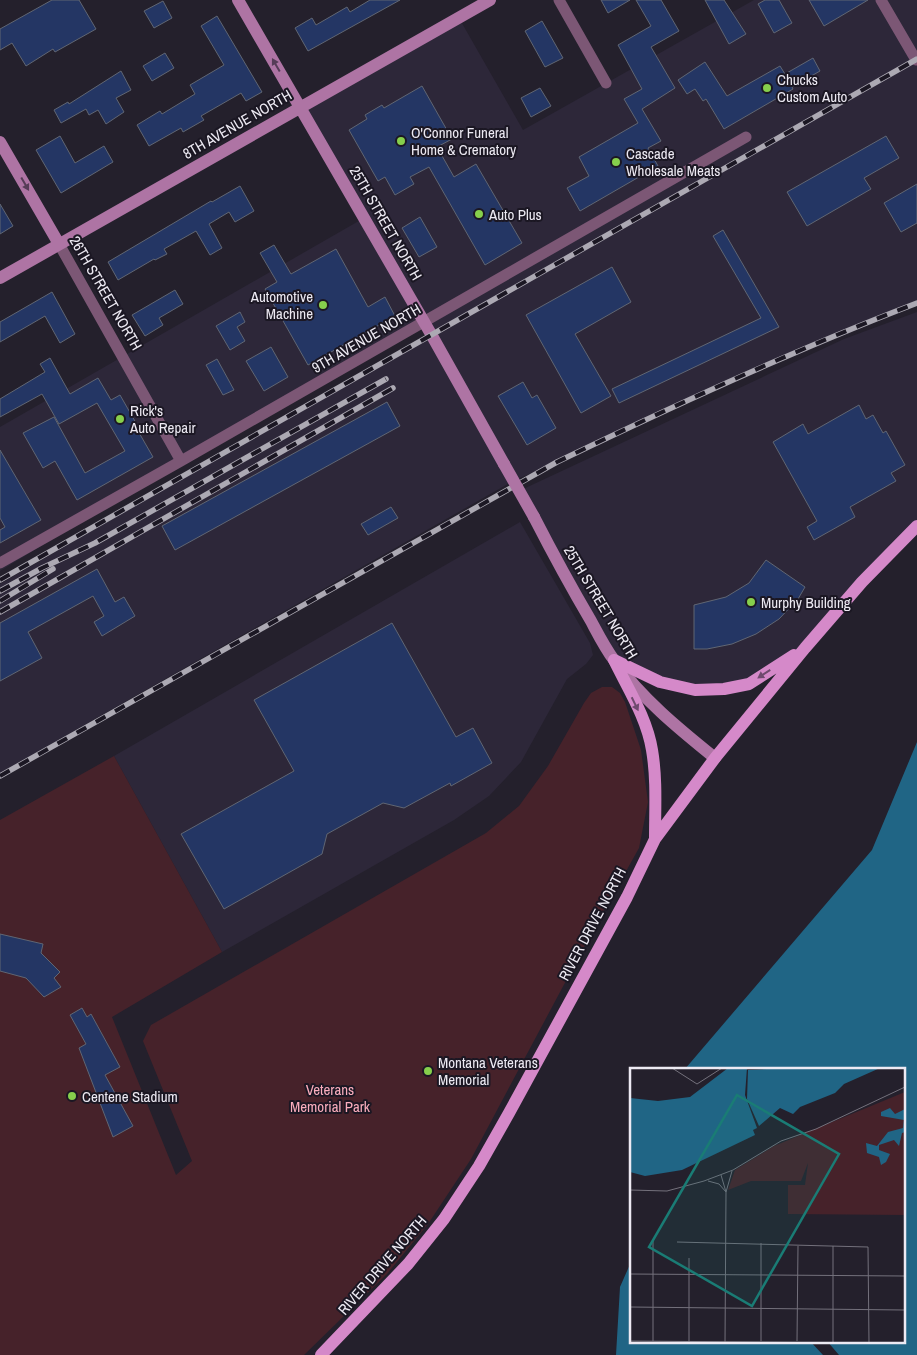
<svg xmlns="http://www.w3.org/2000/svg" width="917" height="1355" viewBox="0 0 917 1355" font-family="'Archivo Narrow',sans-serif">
<rect width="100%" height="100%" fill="#24202c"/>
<path fill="#2d2739" d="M 754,0 L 917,0 L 917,303 L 853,328 L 751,372 L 642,421 L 557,462 L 513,481 L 0,773 L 0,584 L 430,335 L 424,322 L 181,461 L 0,571 L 0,427 L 364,218 L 300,107 L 459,18 L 523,130 Z
M 917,312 L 917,526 L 805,648 L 749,684 L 695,690 L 614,660 L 519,491 L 844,339 Z
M 520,522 L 590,643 L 593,655 L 586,664 L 567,679 L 521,762 L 489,796 L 454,820 L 222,952 L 114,756 Z"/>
<path fill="#46222a" d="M 602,687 L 612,687 L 620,693 L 625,702 L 641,750 L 648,802 L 639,848 L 592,932 L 471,1159 L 428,1224 L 387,1274 L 304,1355 L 0,1355 L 0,820 L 114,756 L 222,952 L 112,1017 L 176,1175 L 192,1161 L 143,1041 L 151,1025 L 486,833 L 519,806 L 548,766 L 584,703 L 591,693 Z"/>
<path fill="#206585" d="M 917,742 L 917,1355 L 839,1355 L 827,1341 L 903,1341 L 903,1069 L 685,1069 L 872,850 Z
M 631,1262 L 631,1341 L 810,1341 L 823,1355 L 616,1355 L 620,1287 Z"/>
<path fill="#243664" stroke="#606673" d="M 52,0 L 79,0 L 96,29 L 55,52 L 53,49 L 26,66 L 12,43 L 0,50 L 0,29 Z
M 370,0 L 400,0 L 308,51 L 295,28 L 312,18 L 316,25 L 347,7 L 350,12 Z
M 601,0 L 630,0 L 608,13 Z
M 636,0 L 661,0 L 679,31 L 651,47 L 675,88 L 642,109 L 661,141 L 648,148 L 658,166 L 580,211 L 567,188 L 589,176 L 579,157 L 638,123 L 624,99 L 642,89 L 618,45 L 651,26 Z
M 705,0 L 724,0 L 746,34 L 729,44 Z
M 765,0 L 779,0 L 792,23 L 774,33 L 758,4 Z
M 809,0 L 868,0 L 824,26 Z
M 163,1 L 172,18 L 154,28 L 144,11 Z
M 217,16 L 262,92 L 246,101 L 241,93 L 201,116 L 204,120 L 183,132 L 181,128 L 149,146 L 137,125 L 160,111 L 162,114 L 195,94 L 190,85 L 224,65 L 201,26 Z
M 542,21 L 563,58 L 545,67 L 525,31 Z
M 165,53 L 174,68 L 152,81 L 143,66 Z
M 813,58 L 820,71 L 792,87 L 793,89 L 724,129 L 706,99 L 703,101 L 695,89 L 687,94 L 678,80 L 705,62 L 727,96 L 780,66 L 785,74 Z
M 121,71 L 131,90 L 116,98 L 124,112 L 106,124 L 98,110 L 89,115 L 86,109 L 61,123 L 54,110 L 68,102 L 69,104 Z
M 422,86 L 452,139 L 437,147 L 454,177 L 476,164 L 522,243 L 485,265 L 429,167 L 410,177 L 414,184 L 395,195 L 385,177 L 378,181 L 349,130 L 367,119 L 365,115 L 382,105 L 384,108 Z
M 540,88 L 551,106 L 531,117 L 521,98 Z
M 60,136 L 75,163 L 104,146 L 113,162 L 61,193 L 36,150 Z
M 886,136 L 899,158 L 864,178 L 871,189 L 807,226 L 787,192 Z
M 917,184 L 917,223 L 901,232 L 884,203 Z
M 240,186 L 254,211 L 235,222 L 229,212 L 209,224 L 222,248 L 210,255 L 196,231 L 164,249 L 167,254 L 155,260 L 154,259 L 118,280 L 108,262 L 211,201 L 212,202 Z
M 0,204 L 13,226 L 0,234 Z
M 420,217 L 437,247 L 419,257 L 402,228 Z
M 723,230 L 779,327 L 619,403 L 612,389 L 761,318 L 713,236 Z
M 274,245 L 291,274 L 336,249 L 368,307 L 385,297 L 395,316 L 308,365 L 265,289 L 277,282 L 260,253 Z
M 612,267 L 631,302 L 575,334 L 611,396 L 581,413 L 526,315 Z
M 175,290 L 183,304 L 159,318 L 163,325 L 145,336 L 132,315 Z
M 52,292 L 75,334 L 60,343 L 45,316 L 0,342 L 0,322 Z
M 240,312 L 245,322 L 237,327 L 245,341 L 230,350 L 216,326 Z
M 271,347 L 288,377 L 264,391 L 246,361 Z
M 50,358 L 70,394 L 98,378 L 111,400 L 120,395 L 140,430 L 138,431 L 153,457 L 77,500 L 55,461 L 43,468 L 23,433 L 54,417 L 85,473 L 125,451 L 97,403 L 59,424 L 42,394 L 0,417 L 0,399 L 45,372 L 40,364 Z
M 217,359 L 234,390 L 223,395 L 206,365 Z
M 523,382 L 532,398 L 537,395 L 556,428 L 527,445 L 498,396 Z
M 387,402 L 400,426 L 175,550 L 162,526 Z
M 859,405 L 866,419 L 873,415 L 883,433 L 886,431 L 905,465 L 891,473 L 896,481 L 850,507 L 855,517 L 814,540 L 807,527 L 817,521 L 773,442 L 803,424 L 808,434 Z
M 0,450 L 41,520 L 0,543 L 0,530 L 5,527 L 0,518 Z
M 391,507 L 398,518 L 368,535 L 361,524 Z
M 766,560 L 805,587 L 798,599 L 779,619 L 756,634 L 732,644 L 707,649 L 694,649 L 694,605 L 726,597 L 749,583 Z
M 97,569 L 115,602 L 124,597 L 135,616 L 102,636 L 94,622 L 104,616 L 93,596 L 28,632 L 42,658 L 0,681 L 0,623 Z
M 392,623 L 456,737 L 473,728 L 492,763 L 451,786 L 450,783 L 404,808 L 383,803 L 327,834 L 322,854 L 224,909 L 181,834 L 294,771 L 254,700 Z
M 0,934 L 43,944 L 41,953 L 60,972 L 54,978 L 61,987 L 44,997 L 26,978 L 0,971 Z
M 82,1008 L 87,1017 L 91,1014 L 120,1067 L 105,1075 L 133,1126 L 113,1137 L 79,1048 L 86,1044 L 70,1015 Z"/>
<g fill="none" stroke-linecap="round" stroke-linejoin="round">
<path stroke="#7c5775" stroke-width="11" d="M 559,0 L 606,83
M 881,0 L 916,60
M 59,244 L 181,461
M 0,563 L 181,461 L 746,137"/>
<path stroke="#ae74a4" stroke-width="12" d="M 238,0 L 431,334 L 504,464
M 0,142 L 59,244
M 0,278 L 490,0
M 534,517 C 552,552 571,587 591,621 C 598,634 605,648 614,660 C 641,698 679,729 715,758"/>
<path stroke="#d589c9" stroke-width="12" d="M 614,660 L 660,682 L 695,690 L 724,689 L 749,684 L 794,655
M 614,660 C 628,689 647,718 652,750 C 657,779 655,809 655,839
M 321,1355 L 408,1264 L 444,1219 L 479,1166 L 509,1113 L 627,897 L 655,839 L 715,758 L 805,648 L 862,582 L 917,526"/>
<defs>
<path id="rail" d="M 0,580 L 917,59
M 0,591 L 42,568 L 95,543 L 386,379
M 0,601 L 53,569
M 0,612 L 393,388
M 0,776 L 557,462 C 675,405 794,350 917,303"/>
</defs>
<use href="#rail" stroke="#aca9b3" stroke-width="5.5"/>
<use href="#rail" stroke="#1b1723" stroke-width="4" stroke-dasharray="11" stroke-linecap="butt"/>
<path stroke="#ae74a4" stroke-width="12" d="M 504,464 L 534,517"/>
</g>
<defs><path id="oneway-solid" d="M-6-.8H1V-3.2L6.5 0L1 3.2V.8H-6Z" transform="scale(1.25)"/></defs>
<g fill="#563c57">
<use href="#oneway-solid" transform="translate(276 65) rotate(-120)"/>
<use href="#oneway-solid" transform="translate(25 184) rotate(60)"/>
</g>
<g fill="#6f4a6e">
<use href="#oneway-solid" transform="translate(764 674) rotate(147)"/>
<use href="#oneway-solid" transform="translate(635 704) rotate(64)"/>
</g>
<g fill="#86cf4c" stroke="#1b1723" stroke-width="2">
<circle cx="767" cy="88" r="5"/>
<circle cx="401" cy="141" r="5"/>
<circle cx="616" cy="162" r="5"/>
<circle cx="479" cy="214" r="5"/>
<circle cx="323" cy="305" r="5"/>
<circle cx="120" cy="419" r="5"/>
<circle cx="751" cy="602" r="5"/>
<circle cx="428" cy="1071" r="5"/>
<circle cx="72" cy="1096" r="5"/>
</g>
<g text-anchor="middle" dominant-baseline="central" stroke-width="4" stroke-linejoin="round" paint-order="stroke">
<g font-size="15" fill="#edeaf3" stroke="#1b1723" text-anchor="start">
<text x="777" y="79">Chucks<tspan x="777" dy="17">Custom Auto</tspan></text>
<text x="411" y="132">O'Connor Funeral<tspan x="411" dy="17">Home &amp; Crematory</tspan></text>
<text x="626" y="153">Cascade<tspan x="626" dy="17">Wholesale Meats</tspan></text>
<text x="489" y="214">Auto Plus</text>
<text x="313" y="296" text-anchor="end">Automotive<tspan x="313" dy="17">Machine</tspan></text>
<text x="130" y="410">Rick's<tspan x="130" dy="17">Auto Repair</tspan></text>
<text x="761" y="602">Murphy Building</text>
<text x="438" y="1062">Montana Veterans<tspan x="438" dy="17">Memorial</tspan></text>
<text x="82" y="1096">Centene Stadium</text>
</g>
<g font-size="15" fill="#edeaf3" stroke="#1b1723">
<text transform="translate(237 124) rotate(-30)">8TH AVENUE NORTH</text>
<text transform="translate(386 223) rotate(60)">25TH STREET NORTH</text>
<text transform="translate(106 293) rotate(60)">26TH STREET NORTH</text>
<text transform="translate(366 338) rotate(-30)">9TH AVENUE NORTH</text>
<text transform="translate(601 602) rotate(59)">25TH STREET NORTH</text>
<text transform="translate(592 924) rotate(-62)">RIVER DRIVE NORTH</text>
<text transform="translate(382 1265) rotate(-49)">RIVER DRIVE NORTH</text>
</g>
<g font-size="15" fill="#faadbd" stroke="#1b1723">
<text x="330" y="1089">Veterans<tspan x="330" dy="17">Memorial Park</tspan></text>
</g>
</g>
<g transform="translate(630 1068)">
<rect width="275" height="275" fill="#24202c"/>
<path d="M 275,24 L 275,147 L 158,146 L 158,117 L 175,117 L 178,95 L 171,113 L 121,113 L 98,122 L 105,102 L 144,78 Z" fill="#46222a"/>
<path d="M 98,0 L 117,0 L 115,27 L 127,60 L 123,62 L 125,67 L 52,102 L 15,108 L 0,104 L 0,30 L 28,33 L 60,29 ZM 158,0 L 250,0 L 214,16 L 205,25 L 170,39 L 163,46 L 150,40 L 129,58 L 117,31 L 118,2 ZM 260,40 L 265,46 L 275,41 L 275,64 L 272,65 L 269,78 L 264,72 L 249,77 L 249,82 L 260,86 L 256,94 L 251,97 L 249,89 L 237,85 L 236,75 L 247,78 L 258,64 L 273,60 L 274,52 L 251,48 L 251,44 Z" fill="#206585"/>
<path fill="none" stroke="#74717c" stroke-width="1" d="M 42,0 L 67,16 L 92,0M 91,107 L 96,124 L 95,275M 78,113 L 89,116 L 96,124M 0,122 L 37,123 L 74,113 L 103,102 L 151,73 L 186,61 L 275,19M 96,124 L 102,103M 47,174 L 238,179 L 239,275M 203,178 L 203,275M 0,206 L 275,208M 0,239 L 275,242M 0,273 L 231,275M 23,273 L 23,172M 59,273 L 59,190M 131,273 L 131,175M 167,273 L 168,178"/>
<path fill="#1a7c75" fill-opacity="0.15" stroke="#1a7c75" stroke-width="2.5" d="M 107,27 L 209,86 L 122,238 L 19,179 Z"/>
<rect width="275" height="275" fill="none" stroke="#edeaf3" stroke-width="2.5"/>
</g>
</svg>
